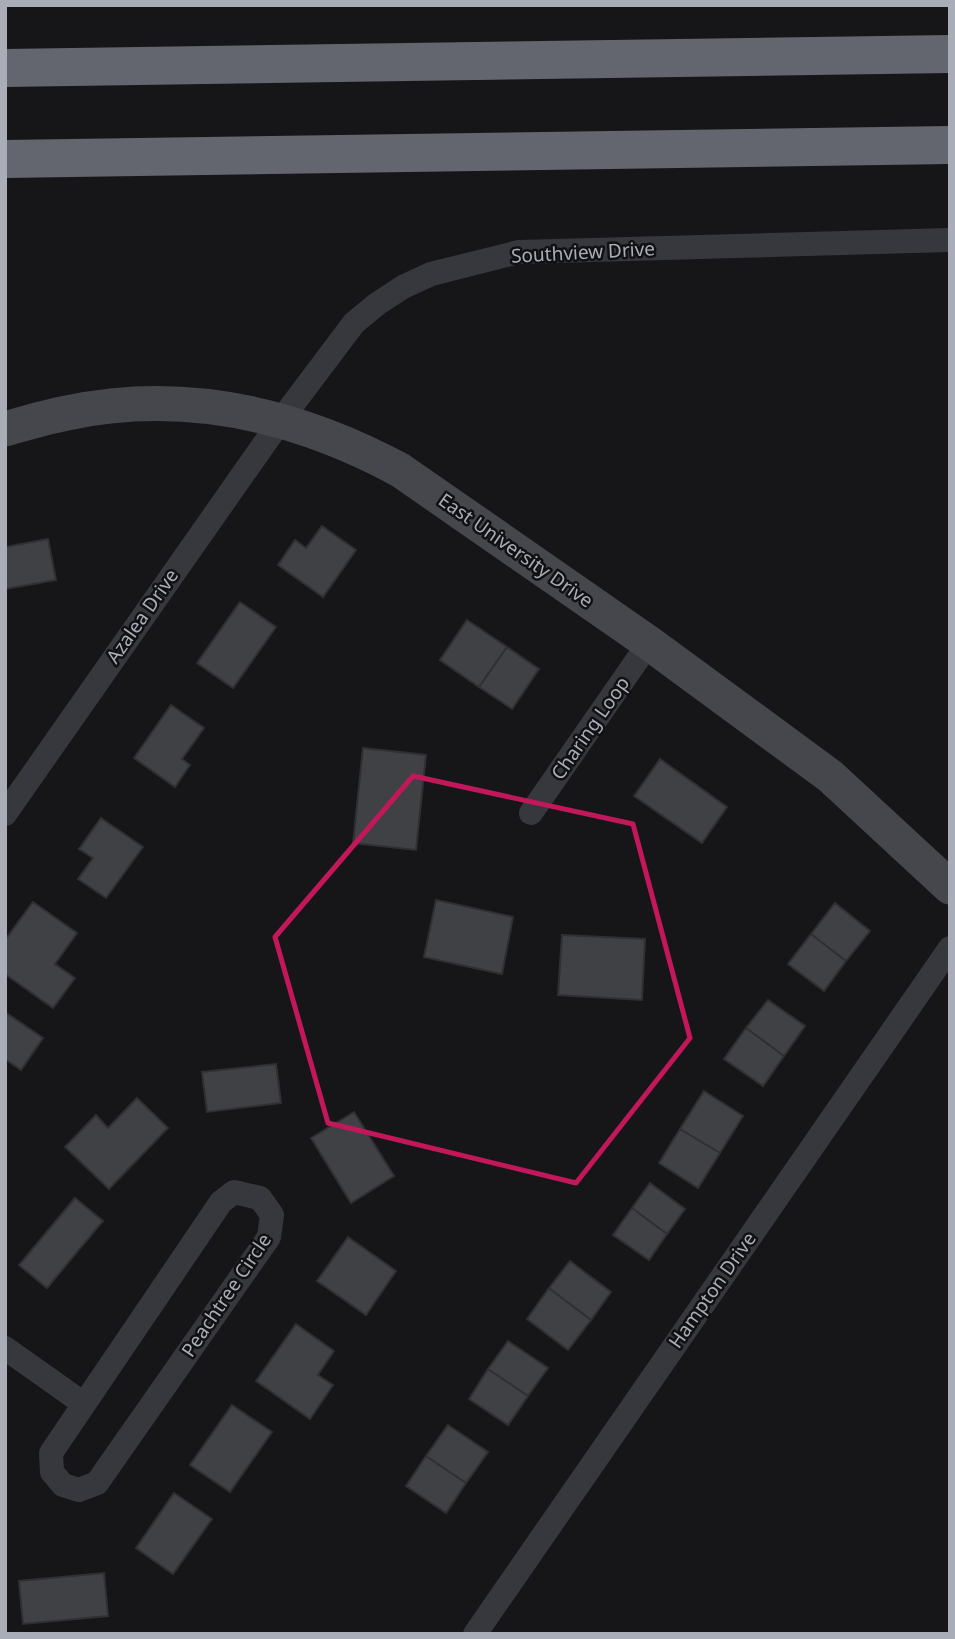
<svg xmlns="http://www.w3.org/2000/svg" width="955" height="1639" viewBox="0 0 955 1639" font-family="'Noto Sans',sans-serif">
<rect width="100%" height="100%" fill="#161618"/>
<path fill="#404145" stroke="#303034" stroke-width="2" d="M 322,526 L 356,550 L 323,597 L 278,565 L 295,540 L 306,548 Z
M 48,539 L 56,580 L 5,589 L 5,547 Z
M 240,602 L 276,627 L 233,688 L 197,663 Z
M 467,620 L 507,647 L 479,687 L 440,660 Z
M 507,647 L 539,669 L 512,709 L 479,687 Z
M 171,705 L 204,728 L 182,759 L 190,765 L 175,787 L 134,758 Z
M 363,748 L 426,755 L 416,850 L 353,843 Z
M 660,759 L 727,807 L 702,843 L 634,796 Z
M 101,818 L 143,847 L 106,898 L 78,879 L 93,858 L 79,849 Z
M 436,900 L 513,917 L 502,974 L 424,957 Z
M 33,902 L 77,933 L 55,964 L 75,978 L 53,1008 L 5,974 L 5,940 Z
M 835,903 L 870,931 L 846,961 L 811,934 Z
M 811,934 L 846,961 L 824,991 L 788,964 Z
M 562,935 L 645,939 L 642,1000 L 558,995 Z
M 768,1000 L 805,1026 L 784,1056 L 746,1028 Z
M 5,1012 L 43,1038 L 21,1070 L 5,1059 Z
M 746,1028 L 784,1056 L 763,1086 L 724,1059 Z
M 276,1064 L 281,1103 L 207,1112 L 202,1072 Z
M 704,1091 L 743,1116 L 720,1153 L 680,1129 Z
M 137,1098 L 168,1128 L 109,1189 L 65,1147 L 96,1115 L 108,1128 Z
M 354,1112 L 394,1176 L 351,1203 L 311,1138 Z
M 680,1129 L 720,1153 L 698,1188 L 659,1163 Z
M 650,1183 L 685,1209 L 667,1234 L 632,1208 Z
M 75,1198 L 103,1221 L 47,1288 L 19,1265 Z
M 632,1208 L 667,1234 L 649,1260 L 613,1235 Z
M 348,1237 L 396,1271 L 366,1315 L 317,1281 Z
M 570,1261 L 611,1292 L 591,1320 L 549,1288 Z
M 549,1288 L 591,1320 L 568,1350 L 527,1319 Z
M 296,1324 L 334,1351 L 318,1375 L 333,1385 L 310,1419 L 256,1381 Z
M 508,1341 L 548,1368 L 528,1396 L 488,1369 Z
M 488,1369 L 528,1396 L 508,1425 L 469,1399 Z
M 232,1405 L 272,1432 L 230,1492 L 190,1465 Z
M 448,1425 L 488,1452 L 466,1483 L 426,1456 Z
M 426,1456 L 466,1483 L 446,1513 L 406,1486 Z
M 174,1493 L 212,1519 L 173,1574 L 136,1548 Z
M 104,1573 L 108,1616 L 23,1624 L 19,1581 Z"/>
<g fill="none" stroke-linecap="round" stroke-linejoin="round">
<path stroke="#37383d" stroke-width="24" d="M 531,813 L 649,643
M 5,814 L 281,420 L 354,323 L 377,304 L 403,287 L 431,274 L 519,252 L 950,240
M 234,1192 L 260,1198 L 272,1215 L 269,1237 L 97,1483 L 79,1490 L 63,1485 L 52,1472 L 51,1453 L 221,1202 Z
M 5,1348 L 84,1404
M 475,1634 L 950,948"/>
<path stroke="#45474d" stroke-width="35" d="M 5,429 C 26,423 46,417 67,413 C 185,388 296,414 400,470 L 649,643 L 830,776 L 950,887"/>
<path stroke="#63666e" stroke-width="38" d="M 5,68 L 950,54
M 5,159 L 950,145"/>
</g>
<path fill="none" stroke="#c2185b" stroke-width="5" stroke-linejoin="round" d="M 413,776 L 633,824 L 690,1038 L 576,1183 L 328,1123 L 275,937 Z"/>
<g text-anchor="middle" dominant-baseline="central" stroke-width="5" stroke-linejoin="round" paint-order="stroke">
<g font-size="19" fill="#a8adb8" stroke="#111113">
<text transform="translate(583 252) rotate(-3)">Southview Drive</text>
<text transform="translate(516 550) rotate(35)">East University Drive</text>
<text transform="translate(142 616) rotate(-55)">Azalea Drive</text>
<text transform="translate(590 728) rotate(-55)">Charing Loop</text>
<text transform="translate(712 1290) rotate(-55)">Hampton Drive</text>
<text transform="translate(226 1295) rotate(-56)">Peachtree Circle</text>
</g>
</g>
<rect width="955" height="1639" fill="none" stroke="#a8adb8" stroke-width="14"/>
</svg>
